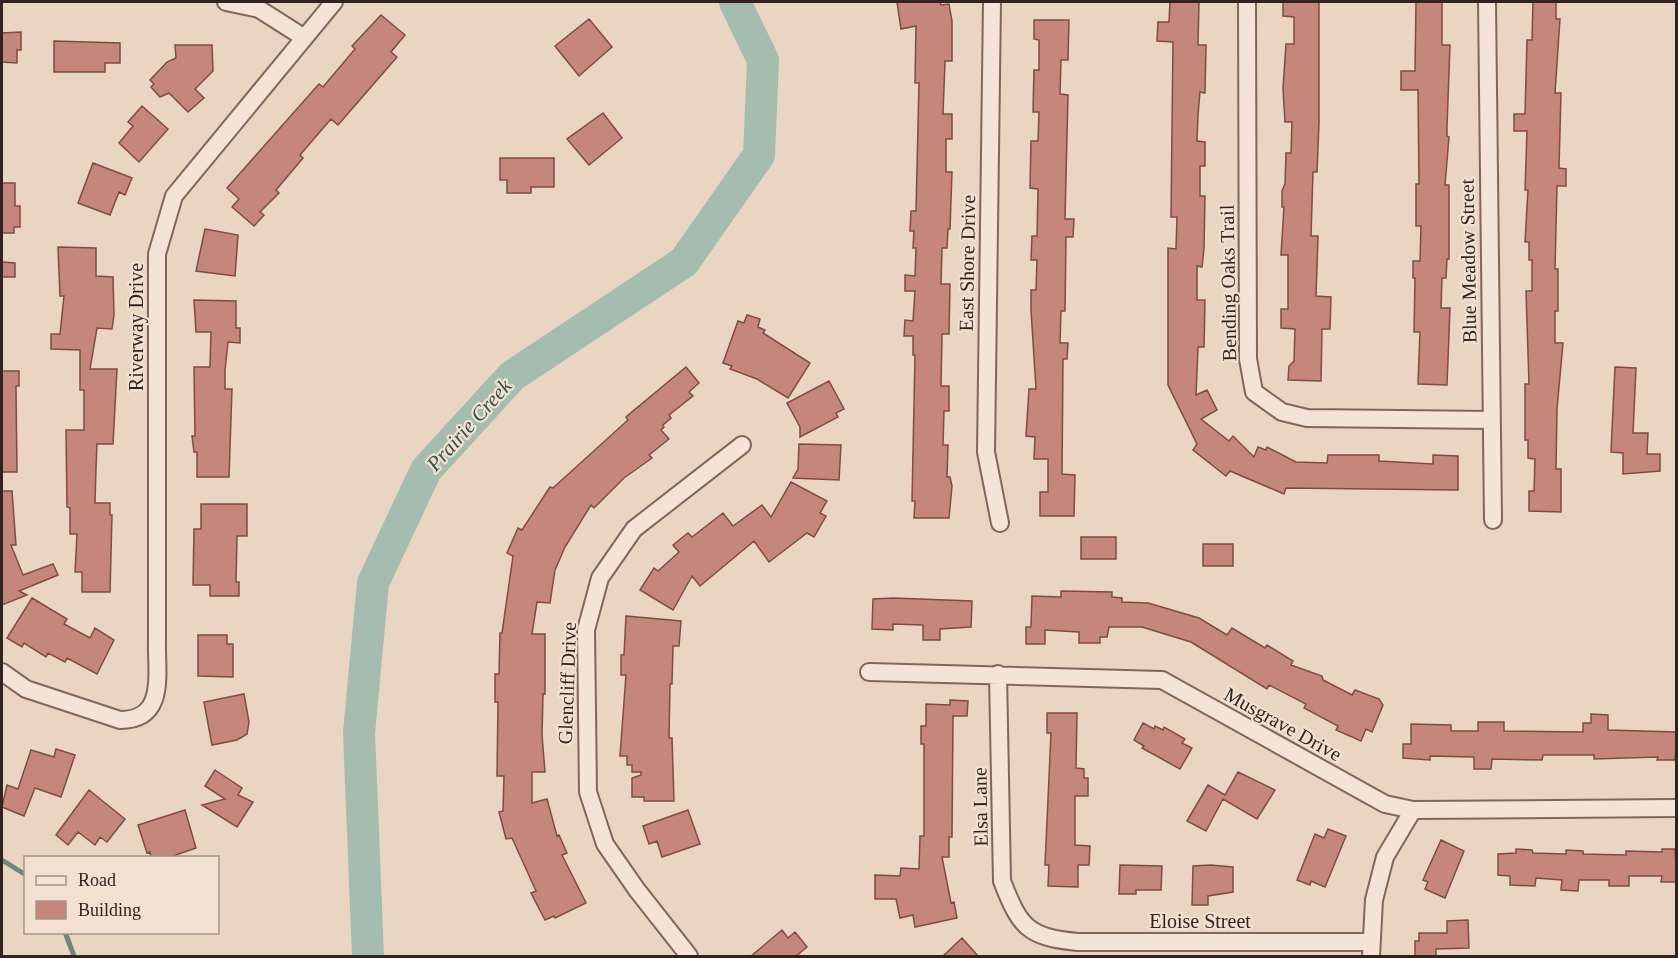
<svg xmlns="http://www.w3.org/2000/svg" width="1678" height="958" viewBox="0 0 1678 958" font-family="'Times New Roman',serif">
<rect width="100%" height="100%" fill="#ead4c2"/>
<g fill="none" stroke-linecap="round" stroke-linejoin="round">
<path stroke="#6c8a7b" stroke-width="5" d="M 2,860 L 26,875
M 65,932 L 74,956"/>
<path stroke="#a4bdaf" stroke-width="32" d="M 368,956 L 359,733 L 373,583 L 426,470 L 512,376 L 684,262 L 759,155 L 763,60 L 735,2"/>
</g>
<path fill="#c5877b" stroke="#7f4c43" stroke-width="1.5" d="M 897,2 L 940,2 L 941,5 L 949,4 L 952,21 L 952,61 L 945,61 L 943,114 L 952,114 L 952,139 L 946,139 L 946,172 L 952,172 L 950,229 L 948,229 L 947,248 L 942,248 L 941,284 L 950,284 L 949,334 L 942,334 L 941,386 L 949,386 L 949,411 L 944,411 L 943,445 L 948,445 L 947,477 L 950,477 L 952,486 L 949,518 L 914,518 L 915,501 L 912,501 L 915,355 L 913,355 L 913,336 L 904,336 L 905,320 L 913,321 L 915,291 L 905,291 L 905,275 L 915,276 L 916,248 L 913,248 L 914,231 L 910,231 L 911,211 L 916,211 L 919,83 L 915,83 L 916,26 L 901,29 Z
M 1170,2 L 1199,2 L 1198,45 L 1206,45 L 1205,93 L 1200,92 L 1198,115 L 1197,141 L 1205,142 L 1205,166 L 1200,166 L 1200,196 L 1205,196 L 1204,248 L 1202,267 L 1197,266 L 1197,300 L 1205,300 L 1204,347 L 1198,347 L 1196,395 L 1207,390 L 1217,410 L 1201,419 L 1229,441 L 1233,436 L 1254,457 L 1258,447 L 1266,450 L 1267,447 L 1296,462 L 1327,463 L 1328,455 L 1379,455 L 1379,461 L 1433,464 L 1433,455 L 1458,456 L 1458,490 L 1286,488 L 1284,494 L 1230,471 L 1226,476 L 1193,450 L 1197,444 L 1168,385 L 1168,248 L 1176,249 L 1177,217 L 1171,217 L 1173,42 L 1157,41 L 1158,22 L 1169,22 Z
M 1283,2 L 1319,2 L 1319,123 L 1317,172 L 1313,172 L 1311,236 L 1318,236 L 1316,296 L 1331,297 L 1330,329 L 1322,329 L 1321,381 L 1288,380 L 1289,366 L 1294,361 L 1295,329 L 1281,328 L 1281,309 L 1288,309 L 1288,255 L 1281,255 L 1284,207 L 1282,207 L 1282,191 L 1285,184 L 1286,153 L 1291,153 L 1292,122 L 1285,122 L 1283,88 L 1286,44 L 1294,44 L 1294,17 L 1283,16 Z
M 1416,2 L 1442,2 L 1442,45 L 1450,45 L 1447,127 L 1447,136 L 1449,137 L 1445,185 L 1449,185 L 1449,259 L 1447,259 L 1446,278 L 1442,278 L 1441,308 L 1450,308 L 1447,385 L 1418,384 L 1420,332 L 1414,332 L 1415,278 L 1413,278 L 1413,261 L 1420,261 L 1421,226 L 1416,226 L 1416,184 L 1419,184 L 1418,90 L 1401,90 L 1401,71 L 1415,71 Z
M 1533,2 L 1556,2 L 1556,19 L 1560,19 L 1555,93 L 1561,93 L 1559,168 L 1566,169 L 1566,186 L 1557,186 L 1555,269 L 1558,269 L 1558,311 L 1555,311 L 1555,343 L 1563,343 L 1557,409 L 1556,469 L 1561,469 L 1561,512 L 1529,511 L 1529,491 L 1534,491 L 1535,459 L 1528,458 L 1528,440 L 1525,440 L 1525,384 L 1529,384 L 1526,291 L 1532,291 L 1532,260 L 1529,260 L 1529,242 L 1525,242 L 1528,190 L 1525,190 L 1527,131 L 1514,131 L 1514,114 L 1525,114 L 1527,40 L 1532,40 Z
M 381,15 L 405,35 L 391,52 L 397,57 L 338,125 L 331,119 L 300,155 L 303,158 L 276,190 L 279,193 L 260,212 L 264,215 L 254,226 L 232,207 L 239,199 L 227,188 L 319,84 L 323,87 L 355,49 L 352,46 Z
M 589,19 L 612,47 L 579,76 L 555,46 Z
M 1034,20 L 1069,20 L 1068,60 L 1061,60 L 1060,94 L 1068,95 L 1065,219 L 1074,219 L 1073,237 L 1066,237 L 1065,311 L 1061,311 L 1060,343 L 1068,343 L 1067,359 L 1063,359 L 1062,474 L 1075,475 L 1074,516 L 1040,516 L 1040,492 L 1048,492 L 1048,459 L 1034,459 L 1035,437 L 1026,436 L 1029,389 L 1036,389 L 1031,310 L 1031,290 L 1036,290 L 1037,260 L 1031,260 L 1032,236 L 1037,236 L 1038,189 L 1030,188 L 1031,141 L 1038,141 L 1039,112 L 1033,112 L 1034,70 L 1039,70 L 1039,40 L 1034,39 Z
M 21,32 L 21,50 L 17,50 L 17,63 L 2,62 L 2,33 Z
M 54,41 L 120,43 L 120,63 L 105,63 L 105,72 L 54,72 Z
M 175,45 L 212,45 L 213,71 L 195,89 L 204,98 L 188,112 L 169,93 L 160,97 L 151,87 L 154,84 L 150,80 L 167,62 L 176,58 Z
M 142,106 L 168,129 L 139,162 L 119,143 L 133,126 L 128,122 Z
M 603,113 L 622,138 L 589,165 L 567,139 Z
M 500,158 L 554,158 L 554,187 L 531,187 L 531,193 L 507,193 L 507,180 L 500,180 Z
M 93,163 L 132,178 L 125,195 L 119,192 L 110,215 L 78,203 Z
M 2,183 L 15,183 L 15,206 L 20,206 L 20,227 L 14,227 L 14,233 L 2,233 Z
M 205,229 L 238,235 L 235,276 L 196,271 Z
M 58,247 L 96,248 L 96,276 L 113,277 L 114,315 L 112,329 L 97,328 L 90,369 L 117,369 L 113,444 L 97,444 L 96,468 L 95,503 L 110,503 L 110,515 L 112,515 L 110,592 L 82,592 L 82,572 L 75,572 L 77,534 L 70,534 L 70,508 L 67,507 L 66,430 L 84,430 L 84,390 L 80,390 L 80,350 L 51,349 L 51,334 L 60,334 L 64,296 L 60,296 Z
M 2,262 L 15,263 L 15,277 L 2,277 Z
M 194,300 L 236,301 L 236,328 L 240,328 L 240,343 L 228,342 L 225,370 L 225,389 L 232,389 L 229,477 L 197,477 L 197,452 L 194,452 L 192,436 L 195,436 L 194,367 L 210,367 L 211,332 L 196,332 Z
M 747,315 L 760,319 L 758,327 L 765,330 L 763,333 L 810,363 L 788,398 L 757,379 L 730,369 L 732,366 L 723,363 L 738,321 L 744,323 Z
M 686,367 L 699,383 L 689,392 L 693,396 L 669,415 L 671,418 L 663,425 L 664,427 L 661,430 L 669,439 L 649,455 L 652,458 L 624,478 L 594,508 L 591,505 L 565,547 L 555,570 L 550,603 L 537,602 L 532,634 L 545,634 L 545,694 L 543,694 L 542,735 L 545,772 L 532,772 L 532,803 L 547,799 L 557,836 L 559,835 L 567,853 L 562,855 L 586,903 L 555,918 L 554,916 L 545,920 L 531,893 L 536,891 L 512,838 L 506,839 L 499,812 L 503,811 L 504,776 L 497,776 L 498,702 L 495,702 L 495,674 L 499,674 L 500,633 L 502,633 L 513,556 L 507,553 L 518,528 L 522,530 L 550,487 L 553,488 L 628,420 L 626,417 Z
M 1615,367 L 1636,368 L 1633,433 L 1648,433 L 1647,454 L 1660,454 L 1660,471 L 1623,474 L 1623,453 L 1611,452 Z
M 2,371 L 19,371 L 19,386 L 16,386 L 17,472 L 2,472 Z
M 829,381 L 844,409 L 836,413 L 838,417 L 800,437 L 800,427 L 787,403 Z
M 799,444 L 841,445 L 839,480 L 793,478 L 798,469 Z
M 791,482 L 827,501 L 820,513 L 826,516 L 814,537 L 807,533 L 769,562 L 754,541 L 700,586 L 692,576 L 673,610 L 640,590 L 654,568 L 658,571 L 679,552 L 673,545 L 688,533 L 692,537 L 723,513 L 733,526 L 762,505 L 771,517 Z
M 2,491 L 12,491 L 16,545 L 11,545 L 23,575 L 53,564 L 58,575 L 19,591 L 27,595 L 2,605 Z
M 201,504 L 247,504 L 247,536 L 237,536 L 236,582 L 239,582 L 239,596 L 210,596 L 210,585 L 193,585 L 194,529 L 201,529 Z
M 1081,537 L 1116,537 L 1116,559 L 1081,559 Z
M 1203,544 L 1233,544 L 1233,566 L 1203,566 Z
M 1061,591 L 1112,592 L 1112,597 L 1122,598 L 1122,602 L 1148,603 L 1199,618 L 1227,635 L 1232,628 L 1265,648 L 1267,645 L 1293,661 L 1291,665 L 1322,676 L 1323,680 L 1352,695 L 1355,690 L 1379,699 L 1383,705 L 1372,732 L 1366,729 L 1361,741 L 1336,730 L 1338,726 L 1304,708 L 1306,704 L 1269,685 L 1267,689 L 1191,642 L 1142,627 L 1109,627 L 1107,637 L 1100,637 L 1100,643 L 1079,643 L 1079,632 L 1045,630 L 1045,644 L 1026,644 L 1026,627 L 1031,627 L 1032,596 L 1061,597 Z
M 32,598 L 67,619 L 64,624 L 90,638 L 95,628 L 114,640 L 97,674 L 67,658 L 65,662 L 48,653 L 46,657 L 24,643 L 22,647 L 7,638 Z
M 893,598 L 972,601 L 971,627 L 940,629 L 940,640 L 923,640 L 923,625 L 893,624 L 893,630 L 872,629 L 873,599 Z
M 626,616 L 681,621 L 679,646 L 673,646 L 672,684 L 670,684 L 669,738 L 672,738 L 674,801 L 644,801 L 644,797 L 632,797 L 632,778 L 641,775 L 641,772 L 632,772 L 632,765 L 627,765 L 627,756 L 620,756 L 626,675 L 621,675 L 621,655 L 624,655 Z
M 198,635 L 227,635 L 227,644 L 233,644 L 233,677 L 198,676 Z
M 244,694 L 249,722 L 247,734 L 237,740 L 212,745 L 204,702 Z
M 950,700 L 968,701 L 967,716 L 953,716 L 952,837 L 949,837 L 949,857 L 942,857 L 951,903 L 954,902 L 957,918 L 915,927 L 913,915 L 900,918 L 896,899 L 875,899 L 875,875 L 900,876 L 901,868 L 919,869 L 920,836 L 924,836 L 924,744 L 921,744 L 921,726 L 926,726 L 926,704 L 950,705 Z
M 1047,713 L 1077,713 L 1076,768 L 1084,769 L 1084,778 L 1088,778 L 1088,796 L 1075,796 L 1075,845 L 1090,846 L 1089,865 L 1078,865 L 1078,887 L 1048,886 L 1049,865 L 1045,865 L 1051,733 L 1047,733 Z
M 1591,714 L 1608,715 L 1608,730 L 1677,732 L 1675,760 L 1657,760 L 1658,757 L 1594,759 L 1594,755 L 1543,755 L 1542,760 L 1492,759 L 1491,769 L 1474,769 L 1474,757 L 1430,756 L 1430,760 L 1403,758 L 1403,744 L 1411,744 L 1411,724 L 1451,725 L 1451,731 L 1478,731 L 1478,722 L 1504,722 L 1504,731 L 1583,732 L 1583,723 L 1591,723 Z
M 1143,723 L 1154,729 L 1155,726 L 1163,730 L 1164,727 L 1185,739 L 1182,743 L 1192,748 L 1180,769 L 1142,748 L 1144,746 L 1134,740 Z
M 56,749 L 75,755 L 61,797 L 35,788 L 24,816 L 2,807 L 7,785 L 18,789 L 31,750 L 54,757 Z
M 215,770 L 242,788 L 238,795 L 253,802 L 237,827 L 202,805 L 225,799 L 205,786 Z
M 1238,772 L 1275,790 L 1257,819 L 1223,799 L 1206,831 L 1187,821 L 1208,785 L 1225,795 Z
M 89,790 L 125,819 L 107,842 L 100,837 L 95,845 L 78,832 L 68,845 L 56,835 Z
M 185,810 L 196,848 L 167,858 L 151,858 L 150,852 L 147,853 L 138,825 Z
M 688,810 L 700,844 L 662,857 L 657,841 L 649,844 L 643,826 Z
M 1328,829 L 1346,836 L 1325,887 L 1311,881 L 1310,885 L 1297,880 L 1315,834 L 1324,838 Z
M 1441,840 L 1464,851 L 1445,898 L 1425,889 L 1428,882 L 1423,880 Z
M 1516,849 L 1532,850 L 1533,853 L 1566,854 L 1566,850 L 1583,851 L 1583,854 L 1626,855 L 1626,851 L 1662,852 L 1662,849 L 1675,849 L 1677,882 L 1661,882 L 1662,876 L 1629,876 L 1629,886 L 1609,886 L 1609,880 L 1579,880 L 1578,891 L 1561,890 L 1562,880 L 1536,878 L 1535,886 L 1510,885 L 1510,876 L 1498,875 L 1498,854 L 1516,853 Z
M 1120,865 L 1162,866 L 1161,890 L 1136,890 L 1136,894 L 1119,894 Z
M 1211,865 L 1233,867 L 1233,892 L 1208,896 L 1208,905 L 1192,905 L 1193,866 Z
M 1468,920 L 1469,948 L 1436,949 L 1436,957 L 1415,957 L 1415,941 L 1419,941 L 1419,933 L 1447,933 L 1447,921 Z
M 782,930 L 788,938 L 795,932 L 807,947 L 795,957 L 750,957 Z
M 962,938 L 979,957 L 942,957 Z"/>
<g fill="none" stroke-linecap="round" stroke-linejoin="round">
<defs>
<path id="street" d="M 226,2 L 259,9 L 303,37
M 992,2 L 986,452 L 1000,523
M 1247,2 L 1248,359 L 1254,392 L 1282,412 L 1307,418 L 1491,420
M 1487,2 L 1493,520
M 2,672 L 26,689 L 120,720 C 167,720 156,674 157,640 L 157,254 L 174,196 L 334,2
M 869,672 L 1162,680 L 1385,804 L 1413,810 L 1676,808
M 998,674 L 1002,881 C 1020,927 1027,937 1078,942 L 1371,942
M 689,956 L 637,890 L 605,844 L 588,792 L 586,630 L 600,578 L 634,529 L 742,445
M 1371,956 L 1374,900 L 1385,857 L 1413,810"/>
</defs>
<use href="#street" stroke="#82665b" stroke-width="20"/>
<use href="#street" stroke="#f5e3d5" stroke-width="16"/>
</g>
<g text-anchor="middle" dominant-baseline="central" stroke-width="4.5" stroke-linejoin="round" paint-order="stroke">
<g font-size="20" fill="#33231e" stroke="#f2e0d1">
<text transform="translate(1468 261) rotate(-91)">Blue Meadow Street</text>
<text transform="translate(967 263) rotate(-89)">East Shore Drive</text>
<text transform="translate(1228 283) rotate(-91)">Bending Oaks Trail</text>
<text transform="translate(136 327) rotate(-90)">Riverway Drive</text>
<text transform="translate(567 683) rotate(-88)">Glencliff Drive</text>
<text transform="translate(1283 724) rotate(29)">Musgrave Drive</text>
<text transform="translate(980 807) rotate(-91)">Elsa Lane</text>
<text x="1200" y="921">Eloise Street</text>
</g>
<g font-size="21" font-style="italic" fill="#2e5247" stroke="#f2e0d1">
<text transform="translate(469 425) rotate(-48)">Prairie Creek</text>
</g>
</g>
<rect width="1678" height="958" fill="none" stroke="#33231e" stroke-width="6"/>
<rect x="24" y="856" width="195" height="78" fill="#f2e0d1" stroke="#a69489" stroke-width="1.5"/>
<rect x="36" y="876" width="30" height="9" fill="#f5e3d5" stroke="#a69489" stroke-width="1.5"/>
<text x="78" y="886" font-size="18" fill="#33231e">Road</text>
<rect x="36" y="901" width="30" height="18" fill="#c5877b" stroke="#a69489" stroke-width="1.5"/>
<text x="78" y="916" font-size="18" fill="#33231e">Building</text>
</svg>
